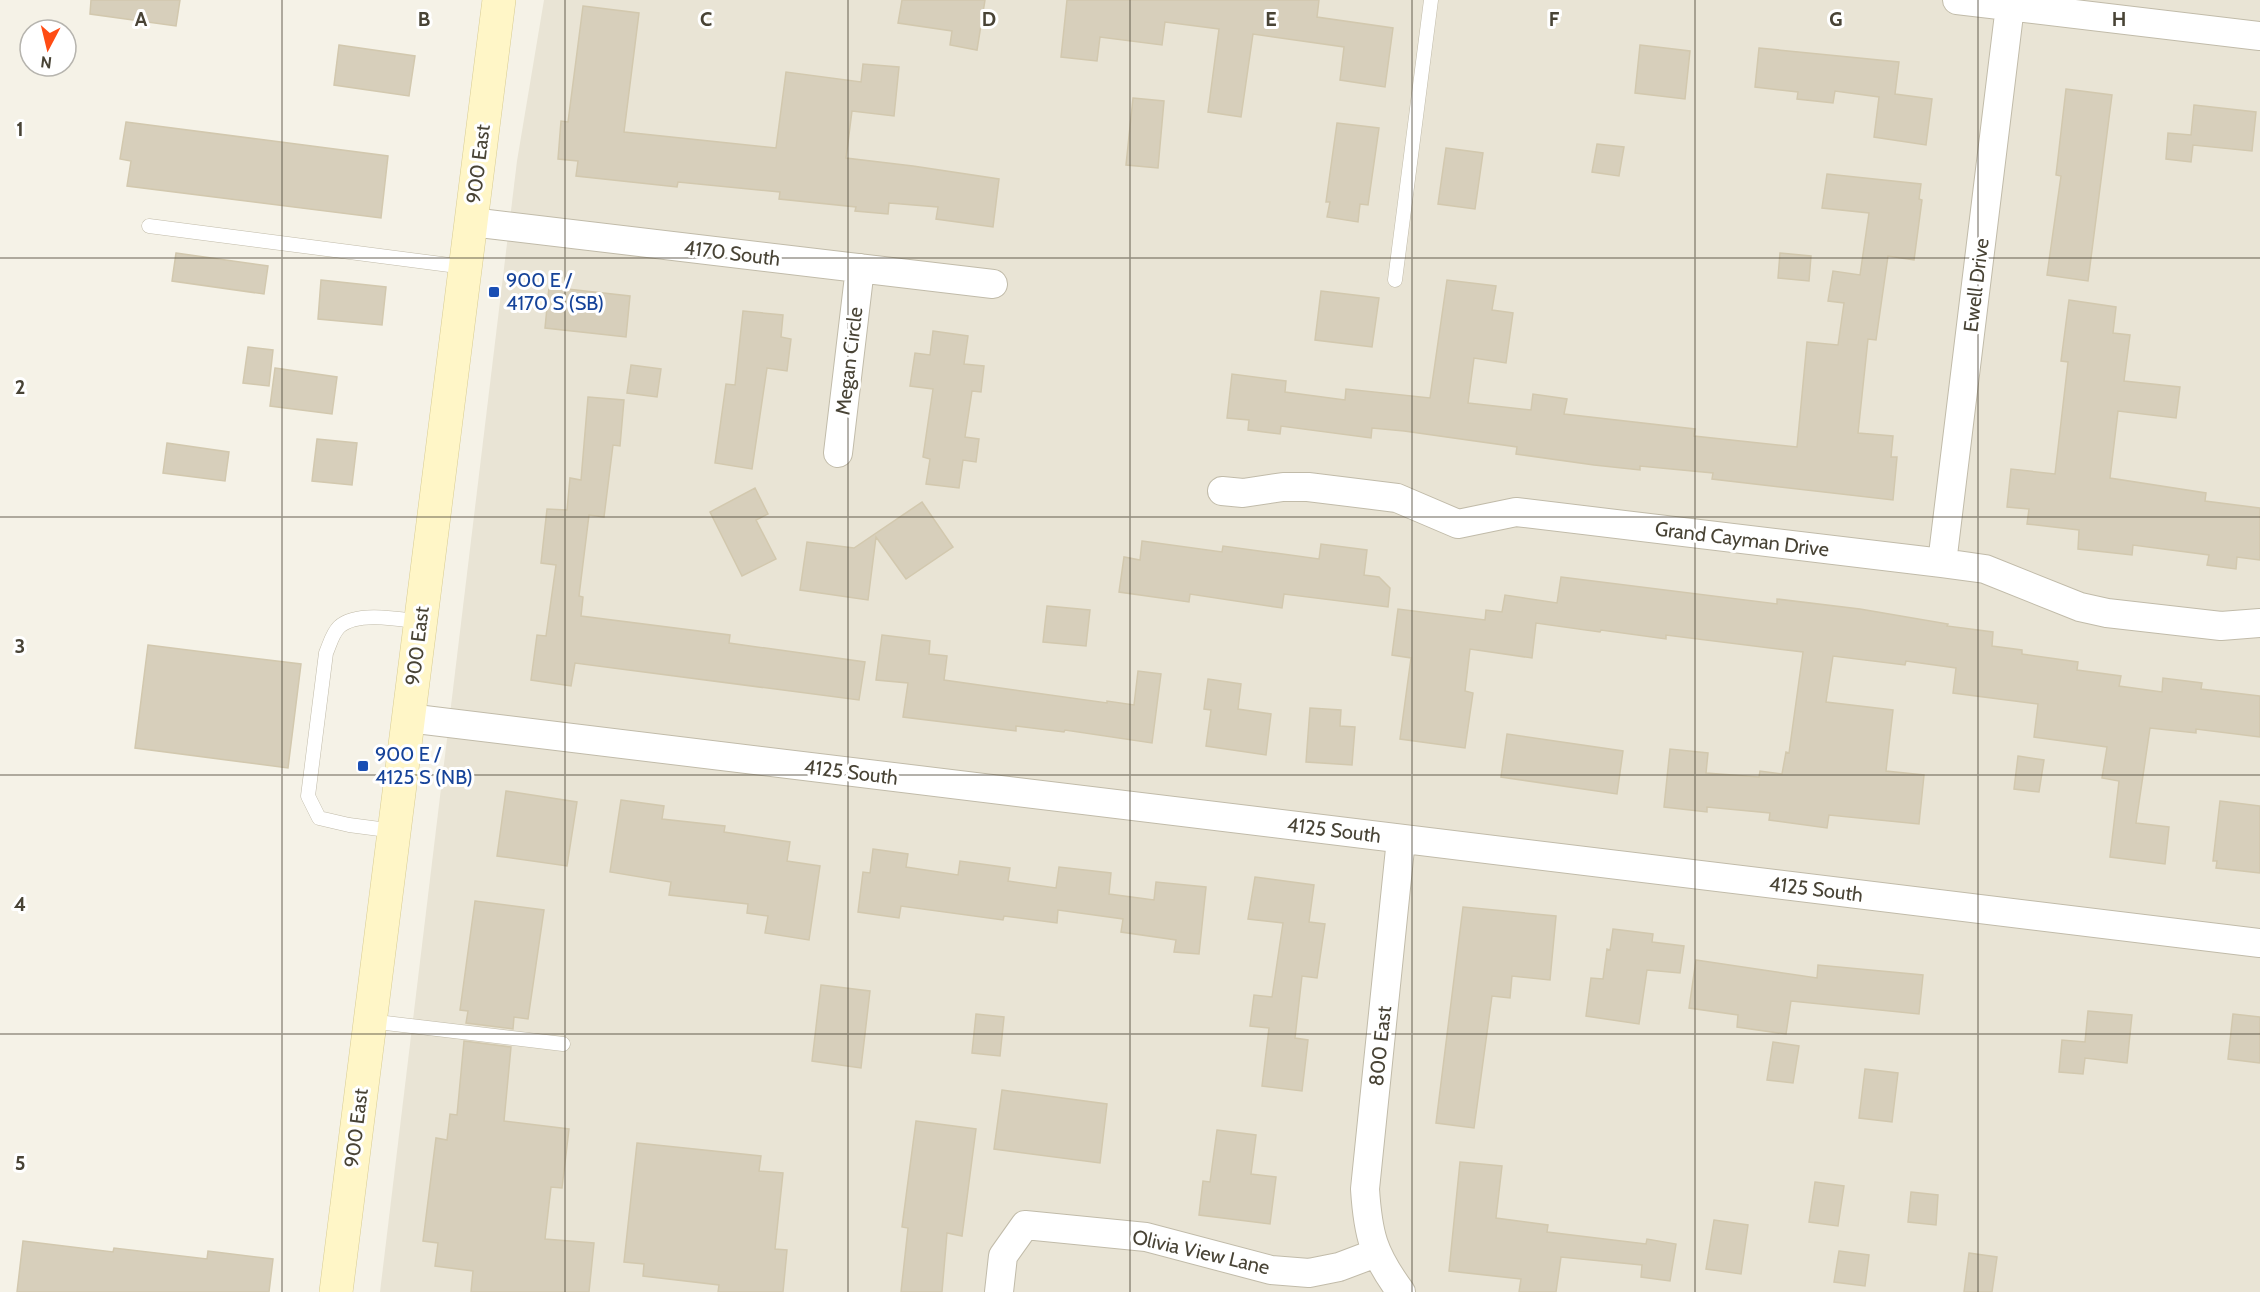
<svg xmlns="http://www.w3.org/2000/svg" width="2260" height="1292" viewBox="0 0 2260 1292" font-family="Cabin,sans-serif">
<rect width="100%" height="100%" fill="#f5f2e7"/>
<path fill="#e9e4d5" d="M 544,0 L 2260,0 L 2260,1292 L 380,1292 L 517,161 Z"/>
<path fill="#d7cfbb" stroke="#d2c8ae" stroke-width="1.5" d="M 91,0 L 180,0 L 176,26 L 90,14 Z
M 902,0 L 985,0 L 977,50 L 950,45 L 952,31 L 898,23 Z
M 1067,0 L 1319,0 L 1317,17 L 1393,28 L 1385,87 L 1340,80 L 1344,47 L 1253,34 L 1241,117 L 1208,112 L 1219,29 L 1165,22 L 1162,45 L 1100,37 L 1097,61 L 1061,57 Z
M 583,6 L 639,13 L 624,132 L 776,148 L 786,72 L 861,82 L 863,64 L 899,67 L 894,116 L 852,111 L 846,158 L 913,166 L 999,179 L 993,227 L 936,219 L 938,207 L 889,203 L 888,214 L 855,211 L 856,207 L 779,199 L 780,192 L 678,182 L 677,187 L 576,176 L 578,161 L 558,159 L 561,121 L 568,122 Z
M 339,45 L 415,56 L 409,96 L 334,85 Z
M 1640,45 L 1690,51 L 1685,99 L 1635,93 Z
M 1759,48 L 1899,62 L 1895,94 L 1932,99 L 1926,145 L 1874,137 L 1879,97 L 1835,91 L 1833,103 L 1797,99 L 1798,92 L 1755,87 Z
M 2066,89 L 2112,95 L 2088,281 L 2047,275 L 2061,176 L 2056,175 Z
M 1133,98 L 1164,101 L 1158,168 L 1126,165 Z
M 2194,105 L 2256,112 L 2252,151 L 2193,145 L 2191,162 L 2166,159 L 2168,133 L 2191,135 Z
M 126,122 L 388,156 L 381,218 L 127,186 L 131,161 L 120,159 Z
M 1337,123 L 1379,128 L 1368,205 L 1360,204 L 1358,222 L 1327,217 L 1330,202 L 1326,202 Z
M 1597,144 L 1624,147 L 1619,176 L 1592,172 Z
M 1446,148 L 1483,153 L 1475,209 L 1438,204 Z
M 1827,174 L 1921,184 L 1919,199 L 1922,200 L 1914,260 L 1888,256 L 1876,340 L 1868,339 L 1858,433 L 1893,436 L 1891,457 L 1897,457 L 1893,500 L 1712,479 L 1713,473 L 1640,466 L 1640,470 L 1594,465 L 1516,454 L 1517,447 L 1404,431 L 1372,428 L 1371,438 L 1281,426 L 1280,434 L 1248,430 L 1249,420 L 1227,418 L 1232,374 L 1286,381 L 1285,392 L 1345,400 L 1346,389 L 1430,398 L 1447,280 L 1496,286 L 1492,310 L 1513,313 L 1506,363 L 1474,358 L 1468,403 L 1531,410 L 1533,394 L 1567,399 L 1564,414 L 1695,429 L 1694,436 L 1797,447 L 1807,342 L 1838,345 L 1844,303 L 1828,301 L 1833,271 L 1860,275 L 1869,213 L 1822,208 Z
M 176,253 L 268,266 L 264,294 L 172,281 Z
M 1780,253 L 1811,256 L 1809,281 L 1778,278 Z
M 321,280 L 386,287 L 382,325 L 318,319 Z
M 549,287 L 630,296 L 626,337 L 545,328 Z
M 1321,291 L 1379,298 L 1372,347 L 1315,340 Z
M 2069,300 L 2116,307 L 2113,333 L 2130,335 L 2124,381 L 2180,387 L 2176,418 L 2118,411 L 2110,478 L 2206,493 L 2205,501 L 2260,508 L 2260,560 L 2237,557 L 2236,569 L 2207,565 L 2209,555 L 2133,545 L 2132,555 L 2078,549 L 2079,530 L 2027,524 L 2029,509 L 2007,507 L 2011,469 L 2055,474 L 2068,362 L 2061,361 Z
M 743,311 L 783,315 L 781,337 L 791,339 L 787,371 L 767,368 L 752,469 L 715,463 L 726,384 L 735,385 Z
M 933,331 L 968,336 L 964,364 L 984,366 L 981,392 L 972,391 L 965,437 L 979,439 L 976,462 L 963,460 L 959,488 L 926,484 L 930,459 L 923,457 L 933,389 L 910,386 L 915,353 L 930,355 Z
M 248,347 L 273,350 L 269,386 L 243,383 Z
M 631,365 L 661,369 L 657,397 L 627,393 Z
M 275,368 L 337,377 L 332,414 L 270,406 Z
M 588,397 L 624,400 L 620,446 L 613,445 L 604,517 L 589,515 L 579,596 L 583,597 L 581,616 L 730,635 L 729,643 L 865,662 L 859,700 L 575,663 L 571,686 L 531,680 L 537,635 L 546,636 L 556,565 L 541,563 L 547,509 L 567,510 L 570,478 L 581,480 Z
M 317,439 L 357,443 L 352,485 L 312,481 Z
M 167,443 L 229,452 L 225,481 L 163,473 Z
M 755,488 L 768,514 L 756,520 L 776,559 L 742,576 L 710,512 Z
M 922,502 L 953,547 L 906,579 L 876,537 L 868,600 L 800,590 L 807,542 L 854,548 Z
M 1142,541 L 1222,552 L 1223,546 L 1319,559 L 1321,544 L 1367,550 L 1364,575 L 1379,577 L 1390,588 L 1388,607 L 1284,594 L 1282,608 L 1190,594 L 1189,602 L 1119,592 L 1124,557 L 1140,560 Z
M 1561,577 L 1777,604 L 1777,599 L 1860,609 L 1948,624 L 1947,626 L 1993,632 L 1992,646 L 2022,650 L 2022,654 L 2078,662 L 2077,670 L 2121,676 L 2119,686 L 2162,692 L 2163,678 L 2202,683 L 2201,689 L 2260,696 L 2260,737 L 2196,729 L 2196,733 L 2150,728 L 2136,823 L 2169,827 L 2165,864 L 2110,857 L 2119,781 L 2102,778 L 2107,747 L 2034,737 L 2038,704 L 1953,693 L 1956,668 L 1906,661 L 1905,665 L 1833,656 L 1826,702 L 1893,710 L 1886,771 L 1924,775 L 1919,824 L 1829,815 L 1827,828 L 1769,820 L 1770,813 L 1707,807 L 1707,812 L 1664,807 L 1670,749 L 1708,753 L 1706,773 L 1759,777 L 1760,771 L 1782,774 L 1786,752 L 1789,753 L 1803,652 L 1666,635 L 1666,639 L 1601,630 L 1600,632 L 1536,623 L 1532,658 L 1470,649 L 1465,691 L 1473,693 L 1465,748 L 1400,739 L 1411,658 L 1392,655 L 1398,609 L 1485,620 L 1486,610 L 1502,612 L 1505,595 L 1557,603 Z
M 1047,606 L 1090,610 L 1086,646 L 1043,642 Z
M 882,635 L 930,641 L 929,654 L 947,656 L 944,680 L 1107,703 L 1107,701 L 1134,705 L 1138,671 L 1161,674 L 1152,743 L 1065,730 L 1064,732 L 1016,726 L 1016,731 L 903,717 L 908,683 L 876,680 Z
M 148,645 L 301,664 L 288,768 L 135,748 Z
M 1208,679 L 1241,684 L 1238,709 L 1271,714 L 1266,755 L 1206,746 L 1211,710 L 1204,709 Z
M 1310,708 L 1341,710 L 1340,726 L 1355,727 L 1352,765 L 1306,762 Z
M 1507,734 L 1623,751 L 1617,794 L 1501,777 Z
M 2018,756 L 2044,760 L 2039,792 L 2014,789 Z
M 506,791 L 577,802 L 567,866 L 497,856 Z
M 621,800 L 664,806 L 662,819 L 725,826 L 724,832 L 790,842 L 787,861 L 820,866 L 809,940 L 765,933 L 768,916 L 747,913 L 748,904 L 669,895 L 671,882 L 610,872 Z
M 2220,801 L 2260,806 L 2260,873 L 2216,868 L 2217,861 L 2213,861 Z
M 873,849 L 908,854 L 906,867 L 958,875 L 960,861 L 1010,868 L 1008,881 L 1056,888 L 1059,867 L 1111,873 L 1109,894 L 1154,900 L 1156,882 L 1206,887 L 1199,954 L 1174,952 L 1176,940 L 1121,932 L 1123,919 L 1058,910 L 1057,923 L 1004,916 L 1003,920 L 901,906 L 899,918 L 858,912 L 863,872 L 870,873 Z
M 1255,877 L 1314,885 L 1309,922 L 1325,924 L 1317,978 L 1302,976 L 1295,1038 L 1308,1040 L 1302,1091 L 1262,1086 L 1269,1028 L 1250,1026 L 1254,995 L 1272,997 L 1283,923 L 1248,919 Z
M 475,901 L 544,910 L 528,1019 L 514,1017 L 513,1029 L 466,1023 L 468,1011 L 460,1010 Z
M 1463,907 L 1556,916 L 1550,980 L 1512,976 L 1510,998 L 1492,996 L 1474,1128 L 1436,1123 Z
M 1613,929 L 1653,934 L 1652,942 L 1684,946 L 1680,973 L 1647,970 L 1639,1024 L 1586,1016 L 1591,978 L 1603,979 L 1607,949 L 1610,950 Z
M 1696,960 L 1817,978 L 1818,965 L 1923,975 L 1919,1014 L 1791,1001 L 1786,1034 L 1737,1027 L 1738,1015 L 1689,1008 Z
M 821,985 L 870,991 L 861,1068 L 812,1061 Z
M 2088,1011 L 2132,1015 L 2127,1063 L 2085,1058 L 2083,1074 L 2059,1072 L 2062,1040 L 2085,1042 Z
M 976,1014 L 1004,1017 L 1000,1056 L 972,1053 Z
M 2233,1014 L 2260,1017 L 2260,1063 L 2228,1059 Z
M 464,1041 L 511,1047 L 504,1121 L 569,1129 L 562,1188 L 551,1187 L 545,1239 L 594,1243 L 589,1292 L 471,1292 L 473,1271 L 435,1266 L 438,1243 L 423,1241 L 436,1138 L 447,1140 L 450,1114 L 457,1115 Z
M 1773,1042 L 1799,1046 L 1793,1083 L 1767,1080 Z
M 1865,1069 L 1898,1073 L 1892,1122 L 1859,1118 Z
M 1002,1090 L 1107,1104 L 1100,1163 L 994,1149 Z
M 916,1121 L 976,1129 L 962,1236 L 947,1233 L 942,1292 L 901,1292 L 908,1228 L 902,1227 Z
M 1217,1130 L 1256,1135 L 1251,1174 L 1276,1177 L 1270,1224 L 1199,1215 L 1203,1181 L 1210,1182 Z
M 637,1143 L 761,1156 L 759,1171 L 783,1173 L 775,1249 L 787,1250 L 783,1292 L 718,1292 L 719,1285 L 643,1276 L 644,1264 L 624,1262 Z
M 1460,1162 L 1502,1166 L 1496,1218 L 1548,1225 L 1547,1232 L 1646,1244 L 1647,1239 L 1676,1244 L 1670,1281 L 1641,1277 L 1642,1265 L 1561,1257 L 1556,1292 L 1519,1292 L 1521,1279 L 1449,1271 Z
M 1815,1182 L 1844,1186 L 1838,1226 L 1809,1222 Z
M 1911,1192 L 1938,1195 L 1936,1225 L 1908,1222 Z
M 1714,1220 L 1748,1225 L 1741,1274 L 1706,1269 Z
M 23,1241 L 113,1252 L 114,1248 L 207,1259 L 208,1251 L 273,1259 L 269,1292 L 17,1292 Z
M 1839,1251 L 1869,1255 L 1865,1286 L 1834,1282 Z
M 1969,1253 L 1997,1257 L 1992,1292 L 1964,1292 Z"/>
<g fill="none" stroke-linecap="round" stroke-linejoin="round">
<defs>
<path id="lane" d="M 149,226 L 465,267
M 1395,280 L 1431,0
M 395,831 L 349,825 L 319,818 L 308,796 L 326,653 C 330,644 332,634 339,627 C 357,611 398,619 420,622
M 369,1021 L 563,1044"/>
<path id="street" d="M 1957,0 L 2260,36
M 471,222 L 993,284
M 838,453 L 860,268
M 1222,491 L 1243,493 L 1283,487 L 1308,487 L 1397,498 L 1458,524 L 1516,512 L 1942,563 L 1985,569 L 2080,607 L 2107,613 L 2221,626 L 2260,623
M 1942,563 L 2010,6
M 408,718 L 2260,943
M 1401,839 L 1365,1189 C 1368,1235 1373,1254 1401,1292
M 999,1292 L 1003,1256 L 1025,1225 L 1146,1237 L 1271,1270 L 1309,1273 L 1339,1267 L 1376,1253"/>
<path id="secondary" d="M 336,1292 L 499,0"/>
</defs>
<use href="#lane" stroke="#c1bba9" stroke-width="15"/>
<use href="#street" stroke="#c1bba9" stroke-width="30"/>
<use href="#secondary" stroke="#d8cc93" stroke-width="34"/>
<use href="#lane" stroke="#fff" stroke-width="14"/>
<use href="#street" stroke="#fff" stroke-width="28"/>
<use href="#secondary" stroke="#fff6c7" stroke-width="33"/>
</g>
<path fill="none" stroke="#484335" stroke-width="1.5" stroke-opacity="0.55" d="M 282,0 L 282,1292M 565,0 L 565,1292M 848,0 L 848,1292M 1130,0 L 1130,1292M 1412,0 L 1412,1292M 1695,0 L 1695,1292M 1978,0 L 1978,1292M 0,258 L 2260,258M 0,517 L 2260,517M 0,775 L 2260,775M 0,1034 L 2260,1034"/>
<g fill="#1a4fb4" stroke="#fff" stroke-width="2">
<rect x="488" y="286" width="12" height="12" rx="3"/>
<rect x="357" y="760" width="12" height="12" rx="3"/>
</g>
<g text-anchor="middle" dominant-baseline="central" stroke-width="6" stroke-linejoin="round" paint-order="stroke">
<g font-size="20" fill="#484335" stroke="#fff">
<text transform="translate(478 164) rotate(-83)">900 East</text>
<text transform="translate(732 253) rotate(7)">4170 South</text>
<text transform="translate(1976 285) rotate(-83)">Ewell Drive</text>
<text transform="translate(849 361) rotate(-83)">Megan Circle</text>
<text transform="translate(1742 539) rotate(7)">Grand Cayman Drive</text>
<text transform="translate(417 646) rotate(-83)">900 East</text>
<text transform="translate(851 772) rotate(7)">4125 South</text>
<text transform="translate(1334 830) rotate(7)">4125 South</text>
<text transform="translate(1816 889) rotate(7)">4125 South</text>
<text transform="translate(1380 1046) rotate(-84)">800 East</text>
<text transform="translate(356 1128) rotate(-83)">900 East</text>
<text transform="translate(1201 1252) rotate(13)">Olivia View Lane</text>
</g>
<g font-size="20" fill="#164399" stroke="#fff" text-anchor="start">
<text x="506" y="280">900 E /<tspan x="506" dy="23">4170 S (SB)</tspan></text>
<text x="375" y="754">900 E /<tspan x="375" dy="23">4125 S (NB)</tspan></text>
</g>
</g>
<g font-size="20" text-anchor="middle" font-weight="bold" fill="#484335" stroke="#fff" stroke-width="6" stroke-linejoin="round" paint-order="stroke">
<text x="141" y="26">A</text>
<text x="424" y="26">B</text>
<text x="706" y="26">C</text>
<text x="989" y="26">D</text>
<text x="1271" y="26">E</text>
<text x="1554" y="26">F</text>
<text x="1836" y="26">G</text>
<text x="2119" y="26">H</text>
<text x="20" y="136">1</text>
<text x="20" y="394">2</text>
<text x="20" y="653">3</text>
<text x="20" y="911">4</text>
<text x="20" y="1170">5</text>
</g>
<g transform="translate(48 48) rotate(187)"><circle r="28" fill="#ffffff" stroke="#b6b4ae" stroke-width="1.5"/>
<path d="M0-4.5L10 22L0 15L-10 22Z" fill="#ff4c14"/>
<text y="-9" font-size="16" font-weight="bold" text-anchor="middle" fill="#484335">N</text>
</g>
</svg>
